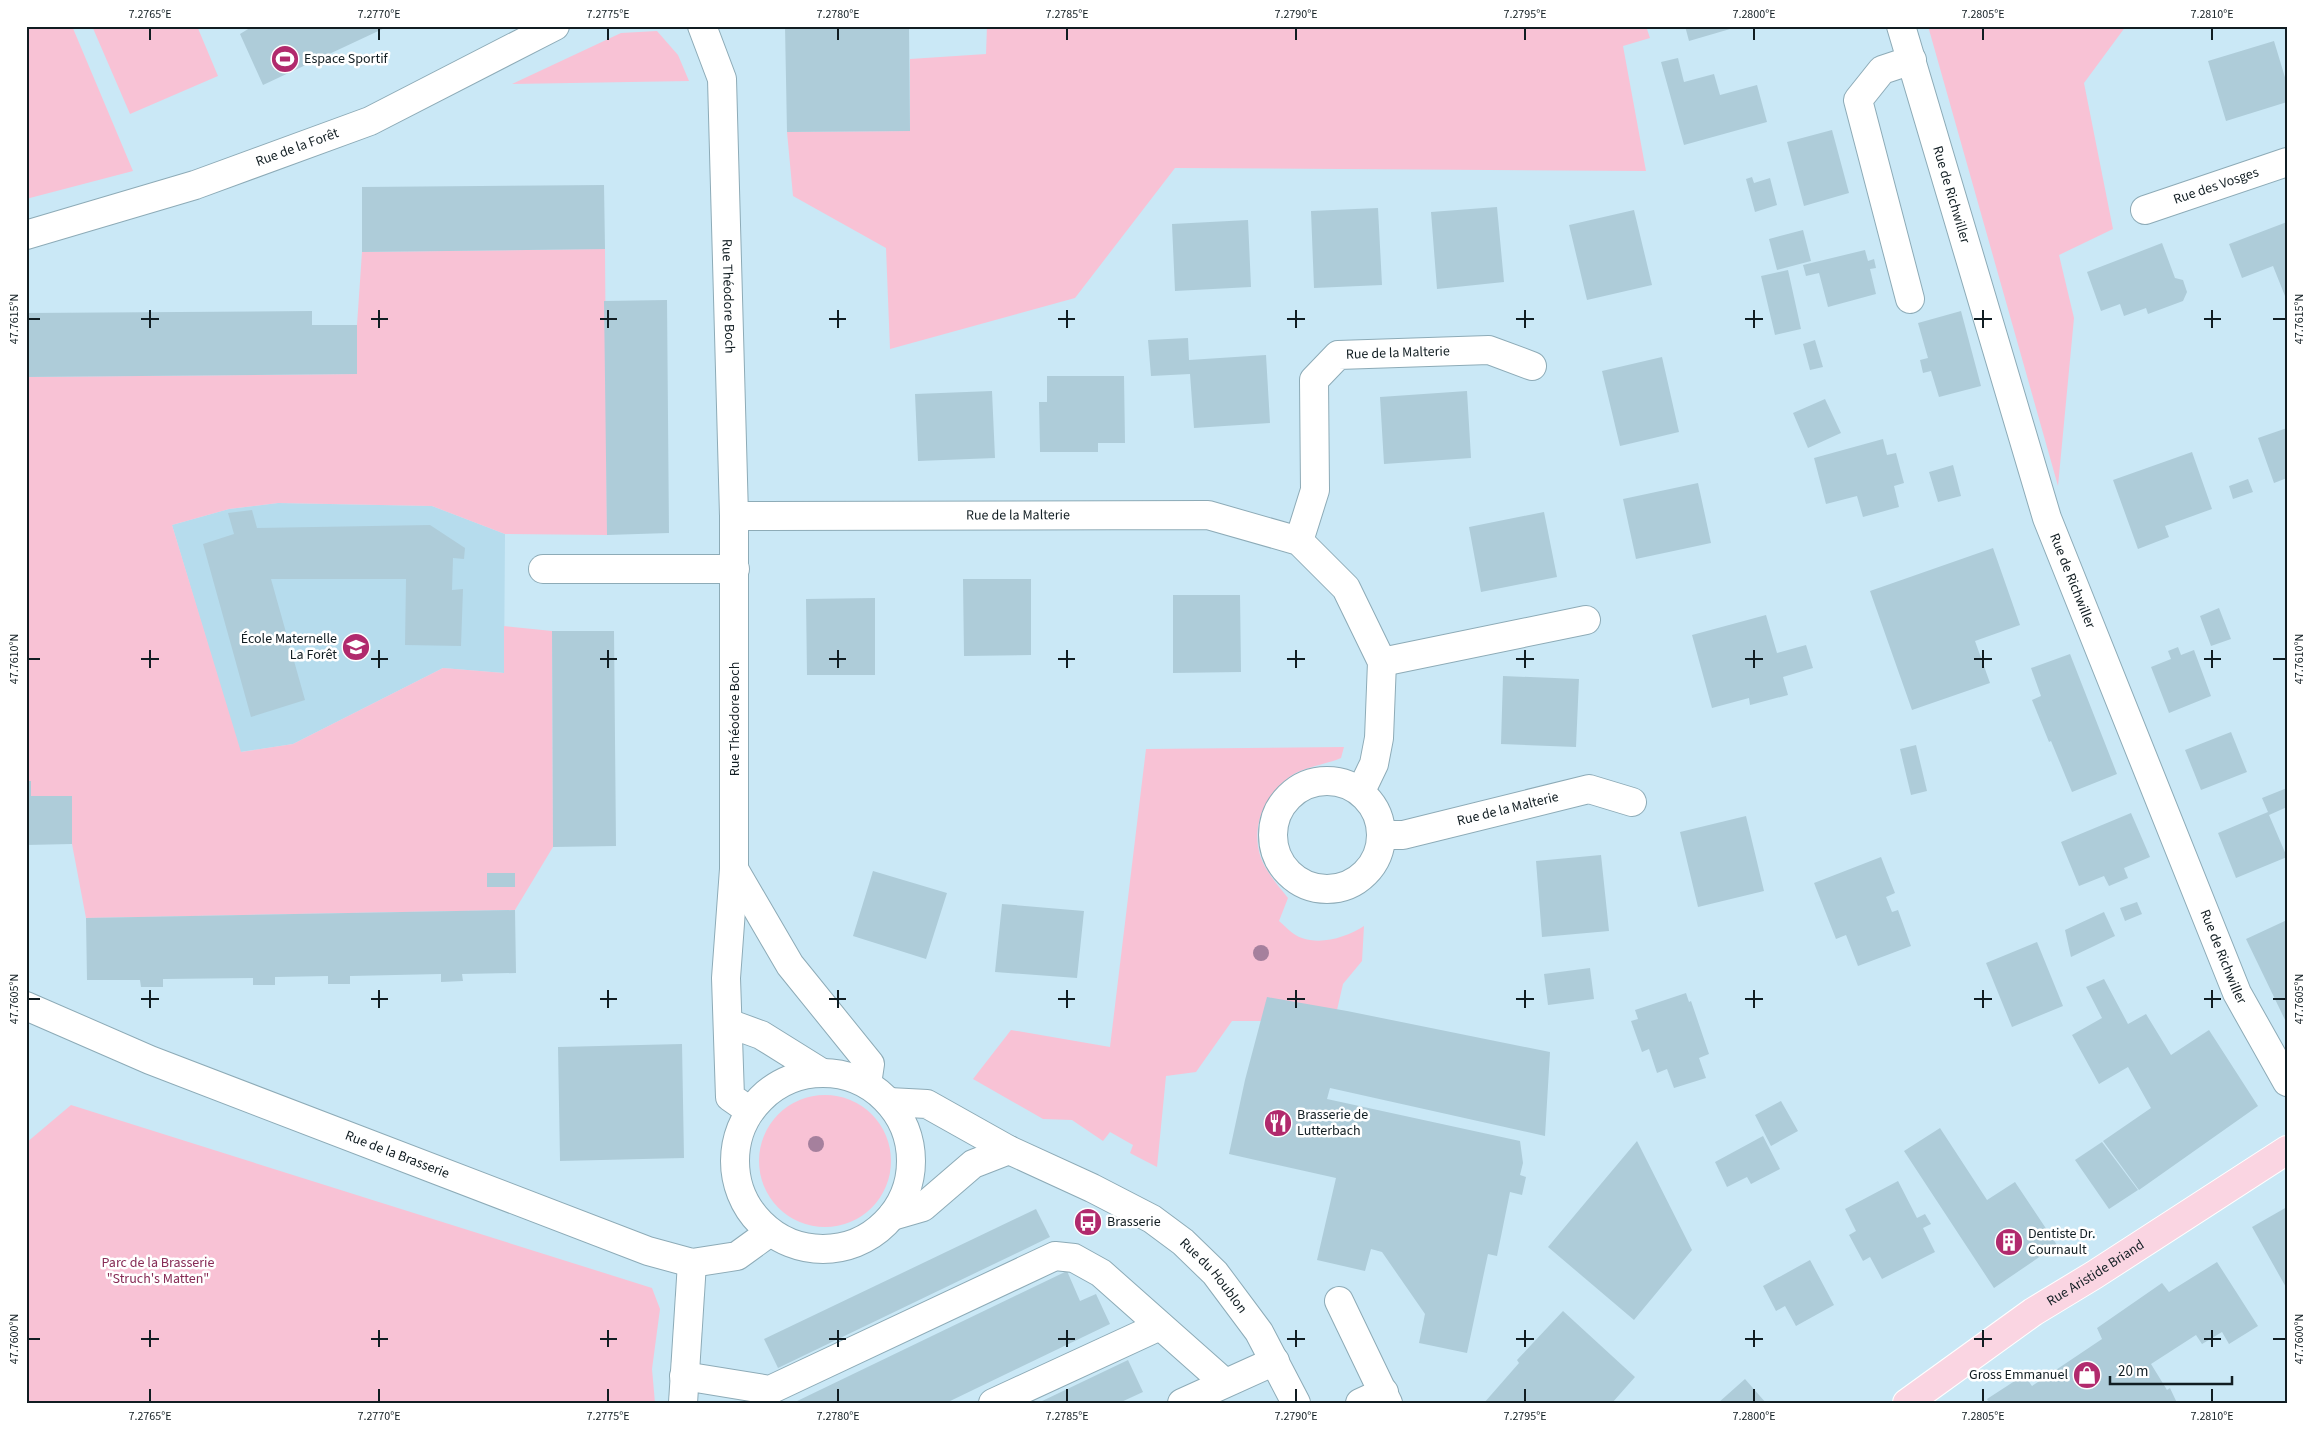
<svg xmlns="http://www.w3.org/2000/svg" width="2313" height="1429" viewBox="0 0 2313 1429" font-family="'Source Sans 3',sans-serif">
<rect width="100%" height="100%" fill="#cae8f6"/>
<path fill="#b6dced" d="M 278,503 L 432,506 L 505,534 L 504,673 L 443,668 L 293,744 L 240,752 L 172,525 L 229,509 Z"/>
<path fill="#f8c2d5" d="M 26,26 L 72,26 L 133,171 L 26,199 Z
M 92,26 L 197,26 L 218,76 L 130,114 Z
M 987,26 L 1646,26 L 1650,38 L 1623,46 L 1646,171 L 1175,168 L 1075,298 L 890,349 L 886,248 L 793,196 L 787,132 L 910,131 L 910,59 L 986,54 Z
M 1928,26 L 2126,26 L 2084,83 L 2113,229 L 2059,255 L 2074,318 L 2058,486 Z
M 657,31 L 678,55 L 689,81 L 512,84 L 621,33 Z
M 605,249 L 607,535 L 505,534 L 432,506 L 278,503 L 229,509 L 172,525 L 241,752 L 293,744 L 443,668 L 504,673 L 504,626 L 552,631 L 553,847 L 515,910 L 86,918 L 72,844 L 72,796 L 31,796 L 31,781 L 26,781 L 26,377 L 357,374 L 357,325 L 362,252 Z
M 1344,747 L 1341,758 C 1327,764 1306,767 1294,774 C 1261,794 1246,837 1267,870 C 1273,880 1281,889 1288,898 L 1279,921 C 1286,927 1293,935 1302,938 C 1322,945 1347,937 1364,926 L 1362,961 L 1343,984 L 1337,1010 L 1261,1021 L 1232,1021 L 1196,1072 L 1166,1076 L 1157,1167 L 1130,1153 L 1133,1145 L 1110,1132 L 1103,1141 L 1072,1120 L 1043,1119 L 973,1079 L 1011,1030 L 1110,1047 L 1146,749 Z
M759 1161a66 66 0 1 1 132 0a66 66 0 1 1-132 0Z
M 71,1105 L 652,1288 L 660,1309 L 652,1369 L 655,1403 L 26,1403 L 26,1143 Z"/>
<path fill="#aeccd9" d="M 253,26 L 389,26 L 263,85 L 240,34 Z
M 785,26 L 909,26 L 910,131 L 787,132 Z
M 1685,26 L 1737,26 L 1737,27 L 1689,41 Z
M 2274,41 L 2287,84 L 2287,102 L 2226,121 L 2208,61 Z
M 1678,58 L 1684,82 L 1714,74 L 1720,95 L 1757,85 L 1767,122 L 1684,145 L 1661,62 Z
M 1832,130 L 1849,193 L 1804,206 L 1787,142 Z
M 1752,177 L 1754,183 L 1770,178 L 1777,205 L 1755,212 L 1746,179 Z
M 604,185 L 605,249 L 362,252 L 362,187 Z
M 1497,207 L 1504,282 L 1437,289 L 1431,212 Z
M 1378,208 L 1382,285 L 1314,288 L 1311,211 Z
M 1634,210 L 1652,285 L 1587,300 L 1569,225 Z
M 1248,220 L 1251,287 L 1175,291 L 1172,224 Z
M 2287,222 L 2287,301 L 2273,266 L 2242,278 L 2229,244 Z
M 1803,230 L 1811,261 L 1777,270 L 1769,239 Z
M 2162,243 L 2175,278 L 2183,280 L 2187,292 L 2183,301 L 2148,314 L 2146,308 L 2124,316 L 2120,304 L 2101,311 L 2087,272 Z
M 1865,250 L 1868,261 L 1874,259 L 1876,268 L 1870,269 L 1876,294 L 1828,307 L 1819,273 L 1806,276 L 1803,265 Z
M 1788,270 L 1801,329 L 1775,335 L 1761,276 Z
M 667,300 L 669,533 L 607,535 L 604,301 Z
M 312,311 L 312,325 L 357,325 L 357,374 L 26,377 L 26,313 Z
M 1961,311 L 1981,386 L 1939,397 L 1931,371 L 1923,373 L 1920,360 L 1928,358 L 1918,323 Z
M 1188,338 L 1189,360 L 1266,355 L 1270,423 L 1194,428 L 1190,374 L 1151,376 L 1148,340 Z
M 1815,340 L 1823,367 L 1810,370 L 1803,344 Z
M 1662,357 L 1679,432 L 1620,446 L 1602,371 Z
M 1047,376 L 1124,376 L 1125,443 L 1098,443 L 1098,452 L 1040,452 L 1039,402 L 1047,402 Z
M 992,391 L 995,458 L 918,461 L 915,394 Z
M 1467,391 L 1471,458 L 1384,464 L 1380,397 Z
M 1825,399 L 1841,433 L 1808,448 L 1793,413 Z
M 2287,428 L 2287,478 L 2274,483 L 2258,438 Z
M 1883,439 L 1887,455 L 1896,453 L 1904,483 L 1894,486 L 1899,507 L 1863,517 L 1857,496 L 1826,504 L 1814,458 Z
M 2192,452 L 2212,509 L 2165,526 L 2169,537 L 2138,549 L 2113,480 Z
M 1953,465 L 1961,496 L 1938,502 L 1929,472 Z
M 2248,479 L 2253,492 L 2233,499 L 2229,486 Z
M 1698,483 L 1711,543 L 1636,559 L 1623,499 Z
M 252,510 L 257,528 L 430,525 L 465,548 L 464,559 L 453,558 L 452,590 L 463,589 L 461,646 L 405,645 L 406,579 L 271,579 L 305,700 L 251,717 L 203,544 L 234,534 L 228,513 Z
M 1544,512 L 1557,577 L 1481,592 L 1469,527 Z
M 1993,548 L 2020,625 L 1975,641 L 1990,683 L 1912,710 L 1870,591 Z
M 963,579 L 1031,579 L 1031,655 L 964,656 Z
M 1173,595 L 1240,595 L 1241,672 L 1173,673 Z
M 875,598 L 875,675 L 807,675 L 806,599 Z
M 2219,608 L 2231,639 L 2211,646 L 2200,616 Z
M 1766,615 L 1777,653 L 1806,645 L 1813,668 L 1783,677 L 1788,695 L 1750,705 L 1749,698 L 1712,708 L 1692,635 Z
M 552,631 L 614,631 L 616,846 L 553,847 Z
M 2178,647 L 2181,655 L 2194,650 L 2211,696 L 2169,713 L 2151,667 L 2171,659 L 2168,651 Z
M 2070,654 L 2117,774 L 2072,792 L 2051,741 L 2049,742 L 2032,700 L 2041,696 L 2031,668 Z
M 1503,676 L 1579,679 L 1576,747 L 1501,744 Z
M 2231,732 L 2247,772 L 2201,790 L 2185,750 Z
M 1916,745 L 1927,791 L 1911,795 L 1900,749 Z
M 26,781 L 31,781 L 31,796 L 72,796 L 72,844 L 26,845 Z
M 2287,788 L 2287,807 L 2269,815 L 2287,857 L 2236,878 L 2218,833 L 2268,812 L 2262,798 Z
M 2131,813 L 2150,857 L 2124,868 L 2128,878 L 2109,886 L 2104,876 L 2079,886 L 2061,842 Z
M 1746,816 L 1764,891 L 1698,907 L 1680,832 Z
M 1601,855 L 1609,931 L 1542,937 L 1536,861 Z
M 1881,857 L 1895,893 L 1886,897 L 1892,912 L 1898,910 L 1911,946 L 1858,966 L 1846,935 L 1836,939 L 1814,883 Z
M 873,871 L 947,893 L 926,959 L 853,936 Z
M 487,873 L 515,873 L 515,887 L 487,887 Z
M 2137,902 L 2142,914 L 2125,921 L 2120,908 Z
M 1002,904 L 1084,911 L 1077,978 L 995,972 Z
M 515,910 L 516,973 L 462,974 L 463,981 L 441,982 L 441,974 L 350,976 L 350,984 L 328,984 L 328,976 L 275,977 L 275,985 L 253,985 L 253,978 L 163,979 L 163,987 L 141,987 L 140,980 L 87,980 L 86,918 Z
M 2104,912 L 2115,936 L 2071,957 L 2065,930 Z
M 2287,920 L 2287,1024 L 2246,939 Z
M 2037,942 L 2063,1006 L 2012,1027 L 1986,963 Z
M 1590,968 L 1594,999 L 1548,1005 L 1544,974 Z
M 2104,979 L 2128,1024 L 2146,1014 L 2171,1055 L 2209,1030 L 2258,1106 L 2139,1190 L 2103,1141 L 2151,1108 L 2128,1067 L 2099,1084 L 2072,1035 L 2102,1018 L 2086,987 Z
M 1686,993 L 1689,1002 L 1691,1001 L 1709,1054 L 1699,1058 L 1706,1078 L 1674,1088 L 1667,1069 L 1657,1073 L 1649,1049 L 1642,1052 L 1631,1021 L 1638,1019 L 1635,1010 Z
M 1267,997 L 1347,1011 L 1550,1052 L 1545,1136 L 1330,1088 L 1327,1099 L 1520,1141 L 1523,1163 L 1520,1175 L 1526,1177 L 1522,1195 L 1510,1192 L 1497,1256 L 1488,1254 L 1467,1353 L 1419,1343 L 1425,1314 L 1382,1252 L 1371,1249 L 1365,1271 L 1317,1260 L 1336,1178 L 1229,1154 L 1245,1080 Z
M 682,1044 L 684,1158 L 560,1161 L 558,1047 Z
M 1781,1101 L 1798,1131 L 1771,1146 L 1755,1115 Z
M 1940,1128 L 1987,1200 L 2015,1182 L 2057,1245 L 1994,1288 L 1904,1151 Z
M 1763,1136 L 1780,1169 L 1751,1184 L 1747,1177 L 1727,1187 L 1715,1162 Z
M 1637,1141 L 1692,1250 L 1634,1320 L 1548,1247 Z
M 2102,1142 L 2138,1190 L 2109,1209 L 2075,1160 Z
M 1898,1181 L 1917,1218 L 1925,1214 L 1931,1224 L 1923,1228 L 1935,1252 L 1882,1279 L 1870,1257 L 1863,1261 L 1849,1235 L 1856,1231 L 1845,1209 Z
M 2287,1207 L 2287,1289 L 2252,1227 Z
M 1036,1209 L 1050,1237 L 778,1368 L 764,1339 Z
M 1810,1260 L 1834,1305 L 1796,1326 L 1785,1306 L 1776,1311 L 1763,1286 Z
M 2217,1262 L 2258,1326 L 2229,1344 L 2222,1332 L 2202,1344 L 2196,1335 L 2151,1364 L 2167,1390 L 2170,1388 L 2177,1403 L 1989,1403 L 1987,1399 L 2024,1375 L 2032,1386 L 2102,1339 L 2097,1328 L 2162,1283 L 2169,1292 Z
M 1067,1271 L 1080,1301 L 1096,1294 L 1110,1324 L 946,1403 L 793,1403 Z
M 1563,1311 L 1635,1377 L 1612,1403 L 1484,1403 L 1519,1363 L 1517,1360 Z
M 1128,1360 L 1143,1392 L 1119,1403 L 1038,1403 Z
M 1745,1379 L 1766,1403 L 1718,1403 Z"/>
<g fill="none" stroke-linecap="round" stroke-linejoin="round">
<defs>
<g id="minor">
<path id="s1" d="M 702,26 L 722,79 L 734,516 L 734,869 L 726,978 L 730,1097 L 750,1111"/>
<path id="s2" d="M 1901,26 L 2047,518 L 2237,993 L 2287,1082"/>
<path id="s3" d="M 2145,210 L 2287,162"/>
<path id="s4" d="M 26,235 L 195,185 L 370,121 L 555,26"/>
<path d="M 1910,299 L 1858,100 L 1882,70 L 1912,60"/>
<path id="s5" d="M 734,516 L 1208,515 L 1299,541 L 1346,588 L 1382,662 L 1379,738 L 1374,764 L 1361,791"/>
<path id="s6" d="M 1299,541 L 1315,490 L 1314,380 L 1338,355 L 1489,350 L 1532,366"/>
<path d="M 543,569 L 735,569"/>
<path d="M 1382,662 L 1586,620"/>
<circle cx="1327" cy="835" r="54"/>
<path id="s7" d="M 1382,835 L 1403,835 L 1589,789 L 1632,802"/>
<path d="M 734,869 L 790,965 L 870,1064 L 867,1084"/>
<path id="s8" d="M 26,1006 L 150,1060 L 648,1251 L 692,1263 L 737,1256 L 770,1232"/>
<path d="M 728,1023 L 761,1035 L 822,1073"/>
<circle cx="823" cy="1161" r="88"/>
<path id="s9" d="M 889,1102 L 927,1104 L 1009,1150 L 1092,1188 L 1152,1219 L 1183,1242 L 1215,1273 L 1259,1332 L 1296,1403"/>
<path d="M 892,1216 L 923,1207 L 973,1164 L 1009,1150"/>
<path d="M 1339,1301 L 1388,1403"/>
<path d="M 684,1376 L 770,1390 L 1055,1256 L 1074,1258 L 1101,1273 L 1225,1383"/>
<path d="M 683,1403 L 692,1263"/>
<path d="M 993,1403 L 1160,1326"/>
<path d="M 1182,1403 L 1275,1361"/>
<path d="M 1360,1403 L 1384,1392"/>
</g>
<g id="major">
<path id="s10" d="M 1907,1403 L 2033,1312 L 2094,1275 L 2287,1150"/>
</g>
</defs>
<use href="#minor" stroke="#8dabb7" stroke-width="30"/>
<use href="#major" stroke="#fff" stroke-width="30"/>
<use href="#minor" stroke="#fff" stroke-width="28"/>
<use href="#major" stroke="#fad5e2" stroke-width="28"/>
</g>
<g fill="#a5809d">
<circle cx="1261" cy="953" r="8"/>
<circle cx="816" cy="1144" r="8"/>
</g>
<path fill="none" stroke="#111d22" stroke-width="2" d="M 150,28 L 150,40M 379,28 L 379,40M 608,28 L 608,40M 838,28 L 838,40M 1067,28 L 1067,40M 1296,28 L 1296,40M 1525,28 L 1525,40M 1754,28 L 1754,40M 1983,28 L 1983,40M 2212,28 L 2212,40M 150,310 L 150,328M 379,310 L 379,328M 608,310 L 608,328M 838,310 L 838,328M 1067,310 L 1067,328M 1296,310 L 1296,328M 1525,310 L 1525,328M 1754,310 L 1754,328M 1983,310 L 1983,328M 2212,310 L 2212,328M 28,319 L 40,319M 141,319 L 159,319M 371,319 L 388,319M 600,319 L 617,319M 829,319 L 846,319M 1058,319 L 1075,319M 1287,319 L 1305,319M 1516,319 L 1534,319M 1745,319 L 1763,319M 1974,319 L 1992,319M 2204,319 L 2221,319M 2273,319 L 2286,319M 150,650 L 150,668M 379,650 L 379,668M 608,650 L 608,668M 838,650 L 838,668M 1067,650 L 1067,668M 1296,650 L 1296,668M 1525,650 L 1525,668M 1754,650 L 1754,668M 1983,650 L 1983,668M 2212,650 L 2212,668M 28,659 L 40,659M 141,659 L 159,659M 371,659 L 388,659M 600,659 L 617,659M 829,659 L 846,659M 1058,659 L 1075,659M 1287,659 L 1305,659M 1516,659 L 1534,659M 1745,659 L 1763,659M 1974,659 L 1992,659M 2204,659 L 2221,659M 2273,659 L 2286,659M 150,990 L 150,1008M 379,990 L 379,1008M 608,990 L 608,1008M 838,990 L 838,1008M 1067,990 L 1067,1008M 1296,990 L 1296,1008M 1525,990 L 1525,1008M 1754,990 L 1754,1008M 1983,990 L 1983,1008M 2212,990 L 2212,1008M 28,999 L 40,999M 141,999 L 159,999M 371,999 L 388,999M 600,999 L 617,999M 829,999 L 846,999M 1058,999 L 1075,999M 1287,999 L 1305,999M 1516,999 L 1534,999M 1745,999 L 1763,999M 1974,999 L 1992,999M 2204,999 L 2221,999M 2273,999 L 2286,999M 150,1330 L 150,1347M 379,1330 L 379,1347M 608,1330 L 608,1347M 838,1330 L 838,1347M 1067,1330 L 1067,1347M 1296,1330 L 1296,1347M 1525,1330 L 1525,1347M 1754,1330 L 1754,1347M 1983,1330 L 1983,1347M 2212,1330 L 2212,1347M 28,1339 L 40,1339M 141,1339 L 159,1339M 371,1339 L 388,1339M 600,1339 L 617,1339M 829,1339 L 846,1339M 1058,1339 L 1075,1339M 1287,1339 L 1305,1339M 1516,1339 L 1534,1339M 1745,1339 L 1763,1339M 1974,1339 L 1992,1339M 2204,1339 L 2221,1339M 2273,1339 L 2286,1339M 150,1389 L 150,1402M 379,1389 L 379,1402M 608,1389 L 608,1402M 838,1389 L 838,1402M 1067,1389 L 1067,1402M 1296,1389 L 1296,1402M 1525,1389 L 1525,1402M 1754,1389 L 1754,1402M 1983,1389 L 1983,1402M 2212,1389 L 2212,1402"/>
<defs>
<symbol id="stadium-disc" viewBox="-11 -11 22 22"><circle r="9.5" fill="#b12a6d" stroke="#fff"/><path d="M0-5a6.5 5 0 1 0 0 10a6.5 5 0 1 0 0-10ZM-3.5-1.8h7v3.6h-7Z" fill="#fff"/></symbol>
<symbol id="school-disc" viewBox="-11 -11 22 22"><circle r="9.5" fill="#b12a6d" stroke="#fff"/><path d="M0-5L7-2L0 1L-7-2ZM-4 1L0 2.5L4 1V4Q0 6-4 4Z" fill="#fff"/></symbol>
<symbol id="restaurant-disc" viewBox="-11 -11 22 22"><circle r="9.5" fill="#b12a6d" stroke="#fff"/><path d="M-5-6h1v4h1v-4h1v4h1v-4h1v5L-1.5 .5V6h-2V.5L-5-1ZM5-6V6H3V1.5H1.5Q1.5-4 5-6Z" fill="#fff"/></symbol>
<symbol id="bus-disc" viewBox="-11 -11 22 22"><circle r="9.5" fill="#b12a6d" stroke="#fff"/><path d="M-5-6H5V4H4V6H2V4H-2V6H-4V4H-5ZM-3.5-4V0h7V-4ZM-3.5 1.2v1.5H-2V1.2ZM2 1.2v1.5H3.5V1.2Z" fill="#fff"/></symbol>
<symbol id="building-disc" viewBox="-11 -11 22 22"><circle r="9.5" fill="#b12a6d" stroke="#fff"/><path d="M-4-6H4V6H1V3H-1V6H-4ZM-2.5-4.3h1.7v1.8h-1.7ZM.8-4.3h1.7v1.8H.8ZM-2.5-1h1.7V.8h-1.7ZM.8-1h1.7V.8H.8Z" fill="#fff"/></symbol>
<symbol id="shop-disc" viewBox="-11 -11 22 22"><circle r="9.5" fill="#b12a6d" stroke="#fff"/><path d="M-5-2.5h2.3a2.7 3.5 0 0 1 5.4 0H5L5.5 6h-11ZM-1.5-2.5h3a1.5 2.3 0 0 0-3 0Z" fill="#fff"/></symbol>
</defs>
<g fill-rule="evenodd">
<use href="#stadium-disc" x="269" y="43" width="32" height="32"/>
<use href="#school-disc" x="340" y="631" width="32" height="32"/>
<use href="#restaurant-disc" x="1262" y="1107" width="32" height="32"/>
<use href="#bus-disc" x="1072" y="1206" width="32" height="32"/>
<use href="#building-disc" x="1993" y="1226" width="32" height="32"/>
<use href="#shop-disc" x="2071" y="1359" width="32" height="32"/>
</g>
<g text-anchor="middle" dominant-baseline="central" stroke-width="5" stroke-linejoin="round" paint-order="stroke">
<g font-size="14" fill="#111d22" stroke="#fff" text-anchor="start">
<text x="304" y="59">Espace Sportif</text>
<text x="337" y="639" text-anchor="end">École Maternelle<tspan x="337" dy="16">La Forêt</tspan></text>
<text x="1297" y="1115">Brasserie de<tspan x="1297" dy="16">Lutterbach</tspan></text>
<text x="1107" y="1222">Brasserie</text>
<text x="2028" y="1234">Dentiste Dr.<tspan x="2028" dy="16">Cournault</tspan></text>
<text x="2068" y="1375" text-anchor="end">Gross Emmanuel</text>
</g>
<g font-size="14" fill="#111d22" stroke="#fff">
<text stroke="none"><textPath href="#s4" startOffset="285">Rue de la Forêt</textPath></text>
<text stroke="none"><textPath href="#s3" startOffset="75">Rue des Vosges</textPath></text>
<text stroke="none"><textPath href="#s2" startOffset="176">Rue de Richwiller</textPath></text>
<text stroke="none"><textPath href="#s1" startOffset="274">Rue Théodore Boch</textPath></text>
<text stroke="none"><textPath href="#s6" startOffset="258">Rue de la Malterie</textPath></text>
<text stroke="none"><textPath href="#s5" startOffset="284">Rue de la Malterie</textPath></text>
<text stroke="none"><textPath href="#s2" startOffset="581">Rue de Richwiller</textPath></text>
<text transform="translate(735 719) rotate(-90)">Rue Théodore Boch</text>
<text stroke="none"><textPath href="#s7" startOffset="129">Rue de la Malterie</textPath></text>
<text stroke="none"><textPath href="#s2" startOffset="986">Rue de Richwiller</textPath></text>
<text stroke="none"><textPath href="#s8" startOffset="400">Rue de la Brasserie</textPath></text>
<text stroke="none"><textPath href="#s10" startOffset="229">Rue Aristide Briand</textPath></text>
<text stroke="none"><textPath href="#s9" startOffset="375">Rue du Houblon</textPath></text>
</g>
<g font-size="14" fill="#862b55" stroke="#fff">
<text x="158" y="1263">Parc de la Brasserie<tspan x="158" dy="16">"Struch's Matten"</tspan></text>
</g>
</g>
<rect width="2313" height="1429" fill="none" stroke="#ffffff" stroke-width="55"/>
<path d="M2110 1376v8h122v-8" fill="none" stroke="#111d22" stroke-width="2.5"/>
<text x="2118" y="1376" font-size="15" fill="#111d22" stroke="#ffffff" stroke-width="4" paint-order="stroke">20 m</text>
<rect x="28" y="28" width="2258" height="1374" fill="none" stroke="#111d22" stroke-width="2"/>
<g font-size="12" text-anchor="middle" fill="#111d22">
<text x="150" y="18">7.2765°E</text>
<text x="379" y="18">7.2770°E</text>
<text x="608" y="18">7.2775°E</text>
<text x="838" y="18">7.2780°E</text>
<text x="1067" y="18">7.2785°E</text>
<text x="1296" y="18">7.2790°E</text>
<text x="1525" y="18">7.2795°E</text>
<text x="1754" y="18">7.2800°E</text>
<text x="1983" y="18">7.2805°E</text>
<text x="2212" y="18">7.2810°E</text>
<text transform="translate(14 319) rotate(-90)" y="4">47.7615°N</text>
<text transform="translate(2299 319) rotate(-90)" y="4">47.7615°N</text>
<text transform="translate(14 659) rotate(-90)" y="4">47.7610°N</text>
<text transform="translate(2299 659) rotate(-90)" y="4">47.7610°N</text>
<text transform="translate(14 999) rotate(-90)" y="4">47.7605°N</text>
<text transform="translate(2299 999) rotate(-90)" y="4">47.7605°N</text>
<text transform="translate(14 1339) rotate(-90)" y="4">47.7600°N</text>
<text transform="translate(2299 1339) rotate(-90)" y="4">47.7600°N</text>
<text x="150" y="1420">7.2765°E</text>
<text x="379" y="1420">7.2770°E</text>
<text x="608" y="1420">7.2775°E</text>
<text x="838" y="1420">7.2780°E</text>
<text x="1067" y="1420">7.2785°E</text>
<text x="1296" y="1420">7.2790°E</text>
<text x="1525" y="1420">7.2795°E</text>
<text x="1754" y="1420">7.2800°E</text>
<text x="1983" y="1420">7.2805°E</text>
<text x="2212" y="1420">7.2810°E</text>
</g>
</svg>
